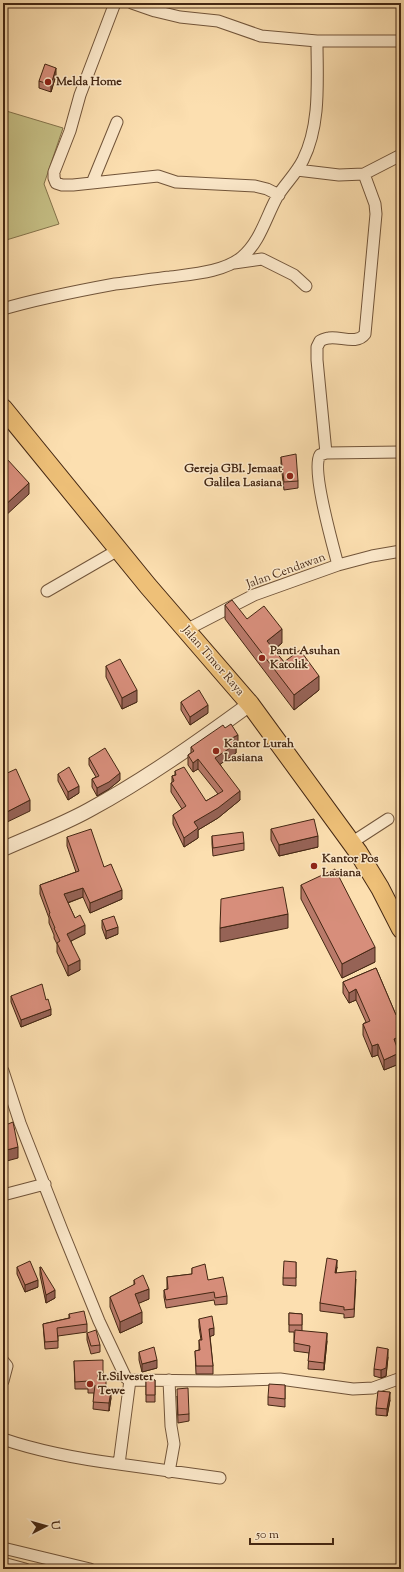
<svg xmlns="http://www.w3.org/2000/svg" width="404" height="1572" viewBox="0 0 404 1572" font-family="'Sorts Mill Goudy',serif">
<rect width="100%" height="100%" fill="#fcdfb0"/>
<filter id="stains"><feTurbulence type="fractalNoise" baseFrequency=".005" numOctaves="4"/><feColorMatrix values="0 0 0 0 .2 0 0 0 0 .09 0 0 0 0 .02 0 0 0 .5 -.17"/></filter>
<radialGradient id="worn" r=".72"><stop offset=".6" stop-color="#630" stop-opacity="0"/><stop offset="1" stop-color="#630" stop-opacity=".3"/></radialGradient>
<path fill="#c6c086" stroke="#85744c" d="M 3,110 L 63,128 L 44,184 L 59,224 L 3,241 Z"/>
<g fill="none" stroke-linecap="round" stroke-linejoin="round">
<defs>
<path id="minor" d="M 115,3 L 80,95 L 70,131 L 54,172 L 54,178 L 56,183 L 62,185 L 73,185 L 158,176 L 176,182 L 255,186 L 267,189 L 279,195
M 132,3 L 155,11 L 180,17 L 218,21 L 261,36 L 317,41 L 401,41
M 297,170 L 339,175 L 364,174 L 401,155
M 92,183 L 117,122
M 234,263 L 262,259 L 294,275 L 306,286
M 3,309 C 40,298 77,291 115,284 C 133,282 152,279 170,277 C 192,274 224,272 242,257 C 260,242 266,217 277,197 C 285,184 296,174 303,160 C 321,124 317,80 317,41
M 326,453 L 401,452
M 338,565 C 333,546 311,469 320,455 L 326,453 L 317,360 L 317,347 L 320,341 C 322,340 326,338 329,338 C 340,336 357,345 365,334 L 376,214 L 375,204 L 364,174
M 47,591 L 118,550
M 186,630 L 254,595 L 338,565 L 372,556 L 401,551
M 351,843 L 388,819
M 3,1071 L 20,1123 L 62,1230 L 99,1321 L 126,1378 L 130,1380 L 218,1381 L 280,1379 L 353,1389 L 373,1388 L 401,1378
M 3,1195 L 45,1184
M 3,1361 L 7,1366 L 3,1381
M 130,1380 L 119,1464 L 220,1478
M 3,1439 C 41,1452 80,1459 119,1464
M 169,1472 L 174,1444 L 171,1426 L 169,1380
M 3,1548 L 90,1569
M 3,1563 L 25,1569"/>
<path id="tertiary" d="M 3,849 C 32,836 62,825 89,810 C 146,779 198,742 250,704"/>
<path id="trunk" d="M 3,408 L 148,586 L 250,704 L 358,852 L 380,888 L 401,929"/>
</defs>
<use href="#minor" stroke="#72553a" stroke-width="13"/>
<use href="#tertiary" stroke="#72553a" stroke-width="16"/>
<use href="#trunk" stroke="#442713" stroke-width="20"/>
<use href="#minor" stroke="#fdeacc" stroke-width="11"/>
<use href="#tertiary" stroke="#fdeacc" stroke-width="14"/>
<use href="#trunk" stroke="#eec078" stroke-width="18"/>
</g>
<path fill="#b97a6a" stroke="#442713" d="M 56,75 L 51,92 L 39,88 L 39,81 Z
M 281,457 L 298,481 L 298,488 L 284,490 L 281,464 Z
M 225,605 L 282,643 L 274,650 L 284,662 L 319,690 L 294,710 L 225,619 Z
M 106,666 L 137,702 L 122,709 L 106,677 Z
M 181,702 L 208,713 L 190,725 L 181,710 Z
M 238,744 L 236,746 L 236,753 L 220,764 L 240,800 L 218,818 L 198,830 L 198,838 L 184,847 L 173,824 L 173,815 L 182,809 L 171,792 L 171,783 L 172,782 L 172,776 L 175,775 L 175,771 L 206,801 L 218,794 L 198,769 L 193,772 L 188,765 L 188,755 L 191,753 L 191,747 Z
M 89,758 L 120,780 L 109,789 L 97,796 L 92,787 L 92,779 L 96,777 L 89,765 Z
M 58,774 L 79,793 L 68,800 L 58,781 Z
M 271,829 L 318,847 L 279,856 L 271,840 Z
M 212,836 L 244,843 L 244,850 L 213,856 L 212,844 Z
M 67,837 L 104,867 L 122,899 L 90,913 L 83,897 L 68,903 L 75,918 L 85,934 L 71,941 L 80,970 L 68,976 L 57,952 L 57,944 L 54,938 L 54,935 L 49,923 L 49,918 L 40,894 L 40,885 L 76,872 L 67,846 Z
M 301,885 L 375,962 L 342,978 L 301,899 Z
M 102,920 L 118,934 L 106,939 L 102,928 Z
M 376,968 L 396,1015 L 401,1014 L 401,1047 L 397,1048 L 399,1064 L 384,1070 L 378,1055 L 372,1057 L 363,1035 L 363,1024 L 366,1022 L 356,1000 L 349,1003 L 343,993 L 343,982 Z
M 11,996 L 46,1000 L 51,1015 L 21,1027 L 11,1002 Z
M 401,1151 L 401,1185 L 399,1185 L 397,1152 Z
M 296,1262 L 296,1286 L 283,1285 L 283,1278 Z
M 17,1267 L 38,1287 L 25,1292 L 17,1274 Z
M 40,1267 L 55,1298 L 46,1303 L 40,1275 Z
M 337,1267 L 336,1273 L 356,1279 L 354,1317 L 344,1318 L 344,1314 L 320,1311 L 320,1303 Z
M 192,1268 L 208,1280 L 227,1296 L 227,1304 L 215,1305 L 214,1300 L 166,1308 L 164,1297 L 164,1290 L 167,1289 L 167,1277 L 192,1274 Z
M 134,1280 L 149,1299 L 138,1303 L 142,1323 L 120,1333 L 110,1307 L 110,1297 L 134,1285 Z
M 289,1313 L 302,1314 L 302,1331 L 327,1341 L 324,1370 L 308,1369 L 309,1353 L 294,1351 L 294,1332 L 289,1332 Z
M 69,1314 L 87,1324 L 87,1332 L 58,1336 L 58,1348 L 45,1349 L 43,1324 L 69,1318 Z
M 199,1319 L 214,1335 L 210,1336 L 213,1366 L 213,1374 L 196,1374 L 195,1351 L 199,1350 L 199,1340 L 201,1340 L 199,1327 Z
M 87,1333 L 100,1345 L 100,1352 L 91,1354 L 87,1340 Z
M 139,1352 L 157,1368 L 142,1372 L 139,1360 Z
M 388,1357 L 386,1376 L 381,1378 L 374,1376 L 374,1369 Z
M 74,1361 L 103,1376 L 106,1390 L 111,1398 L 109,1411 L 93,1409 L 94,1393 L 88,1393 L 88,1389 L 75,1389 Z
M 146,1380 L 155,1380 L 155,1402 L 146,1402 Z
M 285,1385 L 285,1407 L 268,1405 L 268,1397 Z
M 177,1396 L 189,1414 L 189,1421 L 178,1423 Z
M 390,1400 L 387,1416 L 376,1415 L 376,1408 Z"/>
<path fill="#966356" stroke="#442713" d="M 56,68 L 56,75 L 51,92 L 51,85 Z
M 29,483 L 29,494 L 3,518 L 3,507 Z
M 282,629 L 282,643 L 267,655 L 267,641 Z
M 319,676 L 319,690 L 294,710 L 294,695 Z
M 137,690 L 137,702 L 122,709 L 122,698 Z
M 208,705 L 208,713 L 190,725 L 190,717 Z
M 238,735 L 238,744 L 236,746 L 236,753 L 215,768 L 215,758 L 232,738 Z
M 198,759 L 198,769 L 193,772 L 193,763 Z
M 120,773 L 120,780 L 109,789 L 97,796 L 97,788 Z
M 79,786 L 79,793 L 68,800 L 68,792 Z
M 240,791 L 240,800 L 218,818 L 198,830 L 198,838 L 184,847 L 184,838 L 194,822 Z
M 30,800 L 30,811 L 3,824 L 3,814 Z
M 318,836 L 318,847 L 279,856 L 279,845 Z
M 83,888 L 83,897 L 64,904 L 64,894 Z
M 122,890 L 122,899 L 90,913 L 90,903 Z
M 288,914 L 288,928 L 220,942 L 220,928 Z
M 85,925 L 85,934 L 67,943 L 67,934 Z
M 118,927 L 118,934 L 106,939 L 106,931 Z
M 375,947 L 375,962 L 342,978 L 342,964 Z
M 80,960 L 80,970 L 68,976 L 68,966 Z
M 356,989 L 356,1000 L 349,1003 L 349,993 Z
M 51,1009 L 51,1015 L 21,1027 L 21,1020 Z
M 401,1036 L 401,1047 L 394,1049 L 394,1039 Z
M 378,1044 L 378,1055 L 372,1057 L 372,1046 Z
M 399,1053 L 399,1064 L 384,1070 L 384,1060 Z
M 7,1097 L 7,1107 L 3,1109 L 3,1099 Z
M 18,1147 L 18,1158 L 3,1162 L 3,1151 Z
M 3,1235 L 4,1235 L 4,1244 L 3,1245 Z
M 337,1260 L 337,1267 L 335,1280 L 335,1273 Z
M 38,1280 L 38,1287 L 25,1292 L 25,1285 Z
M 149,1289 L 149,1299 L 135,1305 L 135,1294 Z
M 55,1290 L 55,1298 L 46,1303 L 46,1295 Z
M 142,1312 L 142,1323 L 120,1333 L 120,1322 Z
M 214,1328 L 214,1335 L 209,1337 L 209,1329 Z
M 327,1333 L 327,1341 L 324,1370 L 324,1363 Z
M 388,1349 L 388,1357 L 386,1376 L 381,1378 L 381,1370 Z
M 157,1360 L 157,1368 L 142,1372 L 142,1364 Z
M 111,1391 L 111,1398 L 109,1411 L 109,1403 Z
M 390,1392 L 390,1400 L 387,1416 L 387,1409 Z"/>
<path fill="#d78e7b" stroke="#442713" d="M 45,64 L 56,68 L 51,85 L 39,81 Z
M 296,454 L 298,481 L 284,482 L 281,457 Z
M 7,459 L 29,483 L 3,507 L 3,463 Z
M 232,600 L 247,619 L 264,606 L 282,629 L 267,641 L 284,662 L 300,650 L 319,676 L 294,695 L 225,605 Z
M 120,659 L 137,690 L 122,698 L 106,666 Z
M 199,690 L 208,705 L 190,717 L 181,702 Z
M 231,724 L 238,735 L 232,738 L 236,744 L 215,758 L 240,791 L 218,808 L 194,822 L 198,828 L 184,838 L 173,815 L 186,806 L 171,783 L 174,781 L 172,776 L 176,775 L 175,771 L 184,767 L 206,801 L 223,791 L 198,759 L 193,763 L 188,755 L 194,751 L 191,747 L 223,725 L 225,728 Z
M 105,748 L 120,773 L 109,782 L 97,788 L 92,779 L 99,776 L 89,758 Z
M 69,767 L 79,786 L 68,792 L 58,774 Z
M 16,769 L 30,800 L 3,814 L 3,775 Z
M 314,819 L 318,836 L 279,845 L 271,829 Z
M 91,829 L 104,867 L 111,864 L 122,890 L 90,903 L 83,888 L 64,894 L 75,918 L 80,915 L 85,925 L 67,934 L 80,960 L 68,966 L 57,943 L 60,941 L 54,928 L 55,928 L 49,914 L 50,913 L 40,885 L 79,871 L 67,837 Z
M 243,832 L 244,843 L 213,848 L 212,836 Z
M 335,869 L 375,947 L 342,964 L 301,885 Z
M 283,887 L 288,914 L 220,928 L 221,899 Z
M 114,916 L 118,927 L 106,931 L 102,920 Z
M 376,968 L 396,1015 L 401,1014 L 401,1036 L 394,1039 L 399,1053 L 384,1060 L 378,1044 L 372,1046 L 363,1024 L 370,1021 L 356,989 L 349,993 L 343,982 Z
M 42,984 L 46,1000 L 48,999 L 51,1009 L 21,1020 L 11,996 Z
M 3,1089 L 7,1097 L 3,1099 Z
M 13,1122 L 18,1147 L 3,1151 L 3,1126 Z
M 401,1151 L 401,1175 L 399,1175 L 397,1152 Z
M 327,1258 L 337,1260 L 335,1273 L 356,1271 L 354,1309 L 344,1310 L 344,1307 L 320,1303 Z
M 30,1261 L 38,1280 L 25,1285 L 17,1267 Z
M 284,1261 L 296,1262 L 296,1278 L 283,1278 Z
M 205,1264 L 208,1280 L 223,1277 L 227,1296 L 215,1298 L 214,1292 L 166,1300 L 164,1290 L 168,1289 L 167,1277 L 192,1274 L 192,1268 Z
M 40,1267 L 41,1267 L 55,1290 L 46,1295 Z
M 143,1275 L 149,1289 L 135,1294 L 142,1312 L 120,1322 L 110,1297 L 135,1284 L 134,1280 Z
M 84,1311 L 87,1324 L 57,1328 L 58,1341 L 45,1342 L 43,1324 L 70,1318 L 69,1314 Z
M 289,1313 L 302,1314 L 302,1325 L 289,1325 Z
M 212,1316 L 214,1328 L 209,1329 L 213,1366 L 196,1366 L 195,1351 L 200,1350 L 199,1340 L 202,1340 L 199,1319 Z
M 96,1330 L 100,1345 L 91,1346 L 87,1333 Z
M 295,1330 L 327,1333 L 324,1363 L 308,1361 L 310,1346 L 294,1343 Z
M 154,1347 L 157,1360 L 142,1364 L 139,1352 Z
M 377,1347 L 388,1349 L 386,1368 L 381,1370 L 374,1369 Z
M 103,1360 L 103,1374 L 97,1376 L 106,1376 L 106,1390 L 111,1391 L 109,1403 L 93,1402 L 95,1385 L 88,1385 L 88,1381 L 75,1382 L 74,1361 Z
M 146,1380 L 155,1380 L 155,1395 L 146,1395 Z
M 269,1384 L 285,1385 L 285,1399 L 268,1397 Z
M 188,1388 L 189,1414 L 178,1415 L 177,1389 Z
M 378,1391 L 390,1392 L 387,1409 L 376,1408 Z"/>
<g fill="#8f2418" stroke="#fdeacc" stroke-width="1.5">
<circle cx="48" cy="82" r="4"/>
<circle cx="290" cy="476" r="4"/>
<circle cx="262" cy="658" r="4"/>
<circle cx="216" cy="751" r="4"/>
<circle cx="314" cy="866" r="4"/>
<circle cx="90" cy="1384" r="4"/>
</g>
<g text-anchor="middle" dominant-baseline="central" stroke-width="3" stroke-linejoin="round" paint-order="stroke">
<g font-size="12" font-weight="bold" fill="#442713" stroke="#fdeacc" text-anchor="start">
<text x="56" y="82">Melda Home</text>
<text x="282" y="469" text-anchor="end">Gereja GBI. Jemaat<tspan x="282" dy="14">Galilea Lasiana</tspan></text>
<text x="270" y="651">Panti Asuhan<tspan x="270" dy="14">Katolik</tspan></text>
<text x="224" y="744">Kantor Lurah<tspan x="224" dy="14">Lasiana</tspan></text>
<text x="322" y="859">Kantor Pos<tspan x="322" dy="14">Lasiana</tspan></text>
<text x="98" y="1377">Ir.Silvester<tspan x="98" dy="14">Tewe</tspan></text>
</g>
<g font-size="12" fill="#442713" stroke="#fdeacc">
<text transform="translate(286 571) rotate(-20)">Jalan Cendawan</text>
<text transform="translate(213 661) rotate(49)">Jalan Timor Raya</text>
</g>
</g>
<rect width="404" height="1572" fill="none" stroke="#fcdfb0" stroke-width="16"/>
<rect x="4" y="4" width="396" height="1564" fill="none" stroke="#442713" stroke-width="2"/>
<rect x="8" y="8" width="388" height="1556" fill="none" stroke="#442713"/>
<g transform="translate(46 1526) rotate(84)" stroke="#fdeacc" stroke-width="3" paint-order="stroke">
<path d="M0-3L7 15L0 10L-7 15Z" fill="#442713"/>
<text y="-6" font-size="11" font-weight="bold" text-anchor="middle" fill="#442713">U</text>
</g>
<path d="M250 1538v6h83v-6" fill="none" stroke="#442713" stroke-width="2"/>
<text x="256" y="1538" font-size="12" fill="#442713" stroke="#fdeacc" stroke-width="3" paint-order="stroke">50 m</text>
<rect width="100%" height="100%" filter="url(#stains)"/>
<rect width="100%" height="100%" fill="url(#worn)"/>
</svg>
